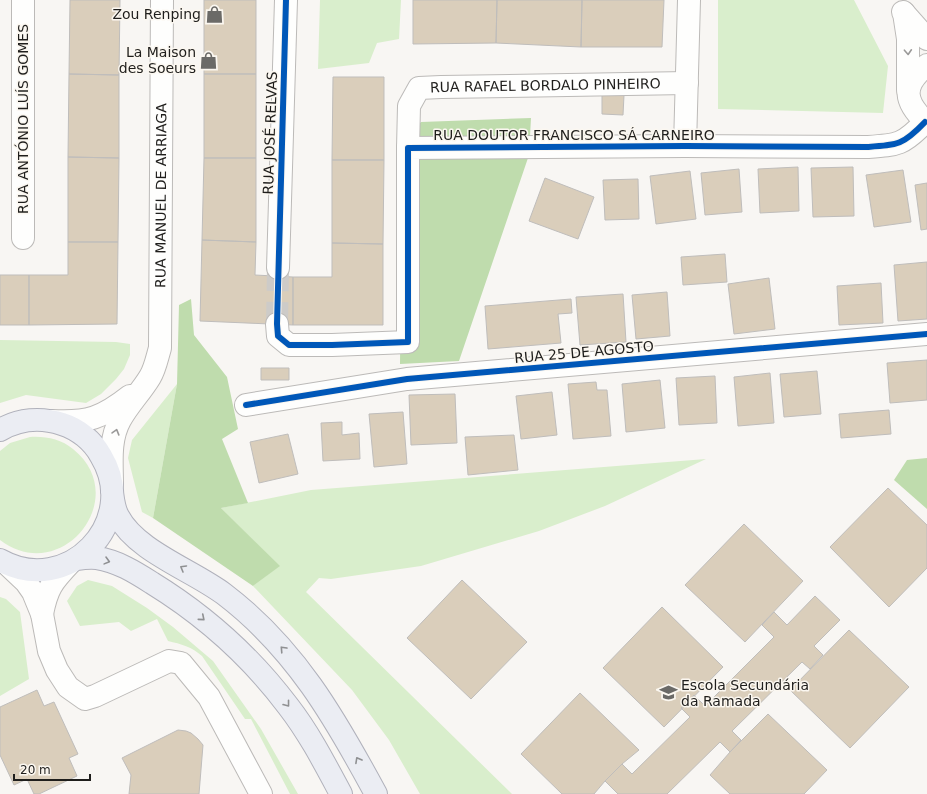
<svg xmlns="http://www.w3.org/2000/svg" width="927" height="794" viewBox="0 0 927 794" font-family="'DejaVu Sans',sans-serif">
<rect width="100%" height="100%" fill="#f8f6f3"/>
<path fill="#d9eecc" d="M 320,0 L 401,0 L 399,39 L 377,43 L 369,63 L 318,69 Z
M 718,0 L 854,0 L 888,66 L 883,113 L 718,109 Z
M 0,340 L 116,342 L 130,344 L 130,355 L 124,369 L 116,379 L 101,394 L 86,403 L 26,395 L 0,403 Z
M 177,384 L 153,518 L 142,512 L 128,458 L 132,440 Z
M 30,437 C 45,436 61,439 73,449 C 133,497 62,587 0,540 L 0,451 L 10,443 Z
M 706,459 L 605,506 L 539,531 L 421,566 L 331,579 L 319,578 L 306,592 L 512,794 L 420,794 L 389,740 L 352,690 L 253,586 L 279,566 L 221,508 L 311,490 Z
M 88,580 L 112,586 L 147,608 L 173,627 L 213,661 L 261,729 L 298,794 L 290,794 L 251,719 L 245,719 L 202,656 C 192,647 181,644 168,641 L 157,619 L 131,631 L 119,622 L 80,626 L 67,601 L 77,586 Z
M 0,597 L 6,599 L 20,612 L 29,679 L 0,696 Z"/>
<path fill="#bfdcad" d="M 531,118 L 529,155 L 459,361 L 400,364 L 402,144 L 421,122 Z
M 191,299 L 194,335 L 227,377 L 238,429 L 222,439 L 248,503 L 221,508 L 280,566 L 253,586 L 153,518 L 177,384 L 179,305 Z
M 927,458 L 927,509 L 894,480 L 907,460 Z"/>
<path fill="#dacebb" stroke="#bfbdbb" d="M 70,0 L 120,0 L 119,75 L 69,74 Z
M 204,0 L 256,0 L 256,74 L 204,74 Z
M 413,0 L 497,0 L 496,43 L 413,44 Z
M 497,0 L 582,0 L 581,47 L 496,43 Z
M 582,0 L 664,0 L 662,47 L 581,47 Z
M 69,74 L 119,75 L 119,158 L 68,157 Z
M 204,74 L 256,74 L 256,158 L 204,158 Z
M 333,77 L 384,77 L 384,160 L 332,160 Z
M 602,95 L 624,95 L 623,115 L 602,114 Z
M 68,157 L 119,158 L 118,242 L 68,242 Z
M 204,158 L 256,158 L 256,242 L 202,240 Z
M 332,160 L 384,160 L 383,244 L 332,243 Z
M 798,167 L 799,211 L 760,213 L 758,169 Z
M 853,167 L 854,216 L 813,217 L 811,168 Z
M 739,169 L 742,212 L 705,215 L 701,173 Z
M 903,170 L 911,222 L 874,227 L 866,175 Z
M 690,171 L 696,219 L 656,224 L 650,176 Z
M 545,178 L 594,197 L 578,239 L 529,221 Z
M 638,179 L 639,219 L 605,220 L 603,180 Z
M 927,183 L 927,229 L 921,230 L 915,185 Z
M 202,240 L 256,242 L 255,275 L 293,277 L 293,325 L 200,321 Z
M 68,242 L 118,242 L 117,324 L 29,325 L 29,275 L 68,275 Z
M 332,243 L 383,244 L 383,325 L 293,325 L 293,277 L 332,277 Z
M 725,254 L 727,282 L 683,285 L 681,257 Z
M 927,262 L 927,319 L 898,321 L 894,265 Z
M 0,275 L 29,275 L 29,325 L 0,325 Z
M 769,278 L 775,329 L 734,334 L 728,284 Z
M 881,283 L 883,323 L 839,325 L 837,286 Z
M 667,292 L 670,336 L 636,339 L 632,295 Z
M 623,294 L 626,342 L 580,345 L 576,297 Z
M 571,299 L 572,313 L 558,314 L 561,343 L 488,349 L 485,306 Z
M 927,360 L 927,400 L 890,403 L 887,363 Z
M 261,368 L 289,368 L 289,380 L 261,380 Z
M 817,371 L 821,414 L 784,417 L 780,374 Z
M 770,373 L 774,423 L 738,426 L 734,377 Z
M 715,376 L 717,423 L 679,425 L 676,378 Z
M 660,380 L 665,428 L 626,432 L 622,384 Z
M 596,382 L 597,390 L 607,390 L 611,436 L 573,439 L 568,384 Z
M 552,392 L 557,435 L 521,439 L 516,396 Z
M 455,394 L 457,443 L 411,445 L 409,395 Z
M 889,410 L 891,434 L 841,438 L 839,414 Z
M 403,412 L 407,464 L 374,467 L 369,414 Z
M 342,422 L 342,435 L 359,433 L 360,459 L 323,461 L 321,423 Z
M 288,434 L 298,474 L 259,483 L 250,442 Z
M 514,435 L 518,470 L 468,475 L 465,437 Z
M 888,488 L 927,525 L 927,568 L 889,607 L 830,547 Z
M 744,524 L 803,581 L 745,642 L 685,585 Z
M 462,580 L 527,642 L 471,699 L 407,638 Z
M 815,596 L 840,620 L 814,646 L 823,655 L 810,669 L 802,662 L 732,731 L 741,740 L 730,752 L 720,742 L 667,794 L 618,794 L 605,781 L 622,764 L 632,774 L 690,717 L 681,708 L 694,695 L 705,706 L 774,637 L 762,625 L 774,612 L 787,625 Z
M 662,607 L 723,667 L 664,727 L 603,668 Z
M 849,630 L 909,687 L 850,748 L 790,690 Z
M 37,690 L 44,706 L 54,702 L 78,754 L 69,758 L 77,776 L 39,794 L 34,794 L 27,779 L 14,785 L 0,755 L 0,707 Z
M 580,693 L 639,750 L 622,764 L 605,781 L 594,794 L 562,794 L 521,754 Z
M 768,714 L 827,770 L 804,794 L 730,794 L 710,775 L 730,752 Z
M 178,730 L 186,731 L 191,733 L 198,739 L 203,745 L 199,794 L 129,794 L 131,775 L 122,758 Z"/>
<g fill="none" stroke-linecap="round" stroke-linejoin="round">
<path stroke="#cdcbc8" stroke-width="22" stroke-dasharray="22 11" stroke-linecap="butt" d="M 277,324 L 278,268"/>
<defs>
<g id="minor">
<path d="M 23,0 L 23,238"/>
<path d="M 903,12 L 927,39"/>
<path d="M 904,13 L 908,39 L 908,90"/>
<path d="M 927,65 C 901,86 904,102 927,123"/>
<path d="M 685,146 L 689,0"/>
<path id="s1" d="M 408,148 L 409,106 L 419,88 L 441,87 L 687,83"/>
<path d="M 278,268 L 286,0"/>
<path d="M 277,324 L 278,336 L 289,345 L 332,345 L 408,342 L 408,148 L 685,146 L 867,147 C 898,145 903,145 925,122"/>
<path d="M 246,405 L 407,379 L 927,334"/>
<path d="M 52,421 C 88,423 102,418 130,396"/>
<path id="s2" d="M 112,484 C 112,463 109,440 120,420 C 128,405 141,392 150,377 C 155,369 157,358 160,348 L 162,0"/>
<path d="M 8,565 L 26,582 L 33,592 L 42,614 L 49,651 L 57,670 L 68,687 L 85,699 L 95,696 L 169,661 L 181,663 L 209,697 L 261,794"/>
<path d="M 42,614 C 47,588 52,582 70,563"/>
</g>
<path id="major" d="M 0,430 C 19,419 41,417 62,424 C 78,429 93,441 101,456 C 141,522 67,598 0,560
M 112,492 C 113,500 114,509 118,516 C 136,551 192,570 224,594 C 295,648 335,718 376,794
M 76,559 C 83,558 90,557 97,558 C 117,561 135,572 152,583 C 204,615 251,657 288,706 C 309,733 325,764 341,794"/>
</defs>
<use href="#minor" stroke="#bcbab8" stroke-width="24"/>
<use href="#major" stroke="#b0b1bb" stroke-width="24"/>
<use href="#minor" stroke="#fefefd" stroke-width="22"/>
<use href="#major" stroke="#ebedf3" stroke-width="22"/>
<defs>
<path id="cycleway" d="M 286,0 L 277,324 L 278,336 L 289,345 L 332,345 L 408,342 L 408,148 L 685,146 L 867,147 C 898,145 903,145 925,122
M 246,405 L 407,379 L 927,334"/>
</defs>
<use href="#cycleway" stroke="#fbf7f0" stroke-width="8"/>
<use href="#cycleway" stroke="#0057b8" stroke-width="6"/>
</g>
<defs><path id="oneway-chevron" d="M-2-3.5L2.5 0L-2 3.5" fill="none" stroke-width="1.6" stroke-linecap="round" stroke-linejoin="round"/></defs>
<g stroke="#9a9998">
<use href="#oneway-chevron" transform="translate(908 52) rotate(87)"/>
<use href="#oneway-chevron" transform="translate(116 432) rotate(-74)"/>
</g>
<g stroke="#8f9092">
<use href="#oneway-chevron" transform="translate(107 561) rotate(15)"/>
<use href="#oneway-chevron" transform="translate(183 568) rotate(-150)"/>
<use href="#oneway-chevron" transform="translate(202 618) rotate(40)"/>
<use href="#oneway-chevron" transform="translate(283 649) rotate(-133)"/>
<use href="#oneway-chevron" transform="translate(287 704) rotate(52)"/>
<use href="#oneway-chevron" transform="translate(358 760) rotate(-119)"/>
</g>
<defs>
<symbol id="shop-bare" viewBox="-9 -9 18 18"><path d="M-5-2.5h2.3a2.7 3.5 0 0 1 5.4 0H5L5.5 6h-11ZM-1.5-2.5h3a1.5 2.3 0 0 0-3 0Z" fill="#6b6a67" stroke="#fbf7f0" stroke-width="2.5" paint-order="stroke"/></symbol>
<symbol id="school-bare" viewBox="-9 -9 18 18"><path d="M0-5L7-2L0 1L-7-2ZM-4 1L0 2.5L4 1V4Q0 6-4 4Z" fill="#6b6a67" stroke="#fbf7f0" stroke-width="2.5" paint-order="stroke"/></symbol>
</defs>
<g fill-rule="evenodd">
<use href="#shop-bare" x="202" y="2" width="25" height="25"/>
<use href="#shop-bare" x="196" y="48" width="25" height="25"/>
<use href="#school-bare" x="656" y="680" width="25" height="25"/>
</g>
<g text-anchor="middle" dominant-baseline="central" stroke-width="3" stroke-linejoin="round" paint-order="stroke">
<g font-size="14" fill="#1f1e1c" stroke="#fbf7f0" text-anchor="end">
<text x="201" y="14">Zou Renping</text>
<text x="196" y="52">La Maison<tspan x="196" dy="16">des Soeurs</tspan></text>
<text x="681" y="685" text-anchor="start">Escola Secundária<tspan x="681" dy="16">da Ramada</tspan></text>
</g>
<g font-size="14" fill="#1f1e1c" stroke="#fbf7f0">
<text stroke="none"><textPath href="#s1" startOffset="189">RUA RAFAEL BORDALO PINHEIRO</textPath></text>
<text transform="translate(23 119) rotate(-90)">RUA ANTÓNIO LUÍS GOMES</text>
<text transform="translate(270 133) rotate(-88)">RUA JOSÉ RELVAS</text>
<text x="574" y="135">RUA DOUTOR FRANCISCO SÁ CARNEIRO</text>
<text stroke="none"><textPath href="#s2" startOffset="301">RUA MANUEL DE ARRIAGA</textPath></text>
<text transform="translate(584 352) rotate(-5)">RUA 25 DE AGOSTO</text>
</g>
</g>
<path d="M14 774v6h76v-6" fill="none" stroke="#1f1e1c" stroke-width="2"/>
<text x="20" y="774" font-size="12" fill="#1f1e1c" stroke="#fbf7f0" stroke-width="3" paint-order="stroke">20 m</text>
</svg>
